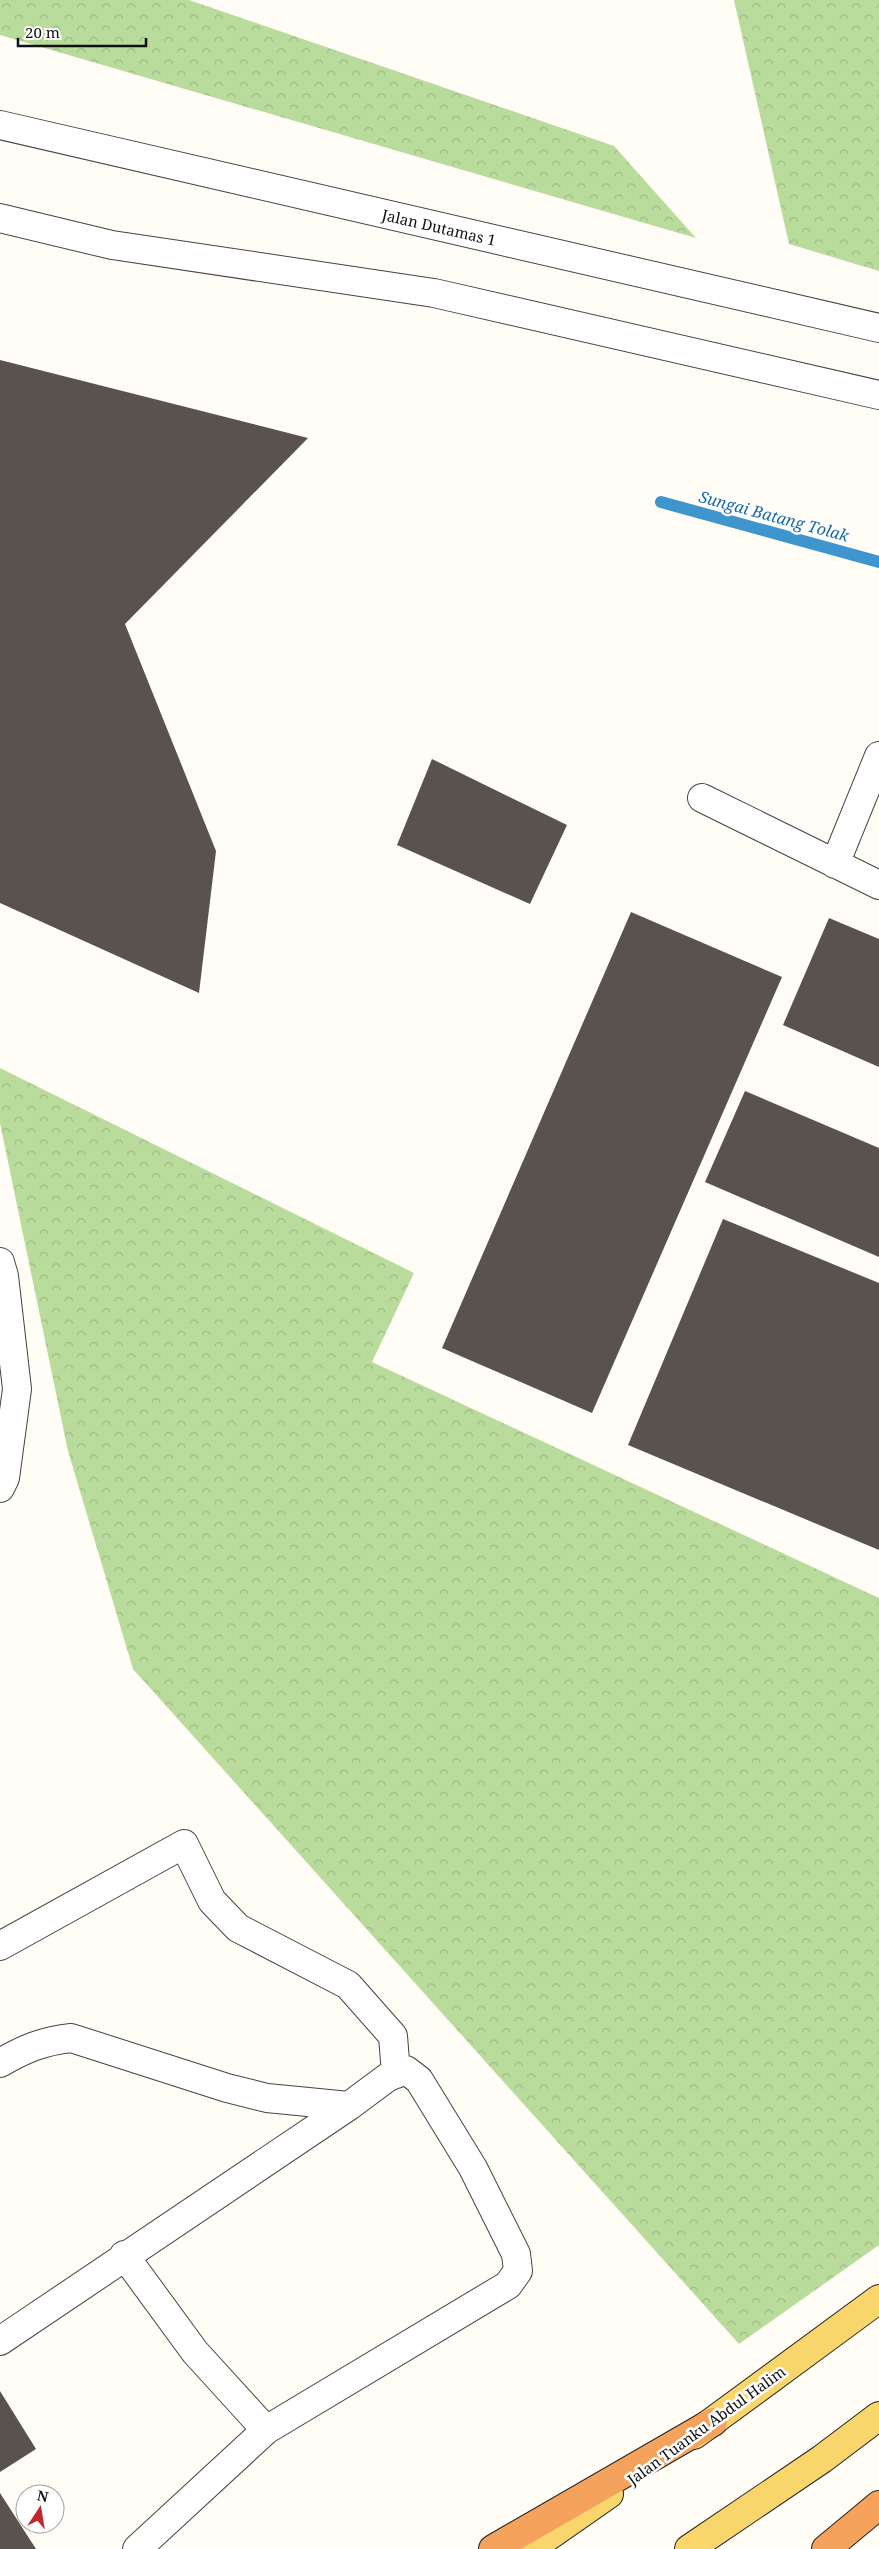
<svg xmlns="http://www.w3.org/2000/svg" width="879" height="2549" viewBox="0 0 879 2549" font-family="'Noto Serif',serif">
<defs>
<pattern id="forest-crowns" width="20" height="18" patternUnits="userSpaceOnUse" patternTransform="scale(1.25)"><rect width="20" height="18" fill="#b9dc9c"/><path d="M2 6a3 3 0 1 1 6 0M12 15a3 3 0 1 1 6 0" fill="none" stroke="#9ebc85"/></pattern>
</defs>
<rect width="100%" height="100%" fill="#fffdf5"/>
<path fill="url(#forest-crowns)" d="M 0,0 L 189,0 L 614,146 L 696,238 L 0,35 Z
M 734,0 L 879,0 L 879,271 L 789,244 Z
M 0,1068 L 414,1273 L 372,1362 L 879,1598 L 879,2245 L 739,2344 L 133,1669 L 68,1451 L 0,1123 Z"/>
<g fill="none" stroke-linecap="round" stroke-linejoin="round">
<path stroke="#3f96cf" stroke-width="12" d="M 661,502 L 879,562"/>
</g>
<path fill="#5a524d" d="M 0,360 L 308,438 L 125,624 L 216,851 L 199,993 L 0,903 Z
M 432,759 L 567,825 L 530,904 L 397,845 Z
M 631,912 L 782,977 L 592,1413 L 442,1348 Z
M 829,918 L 879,939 L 879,1067 L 783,1025 Z
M 745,1091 L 879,1148 L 879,1257 L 705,1182 Z
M 723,1219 L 879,1283 L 879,1550 L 628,1445 Z
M 0,2391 L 36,2449 L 0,2472 Z
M 0,2493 L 36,2549 L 0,2549 Z"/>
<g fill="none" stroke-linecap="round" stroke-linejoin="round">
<defs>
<path id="minor" d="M 0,125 L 879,328
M 0,218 L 112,245 L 434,293 L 879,395
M 702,798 L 879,885
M 835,864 L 879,756
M 0,1262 L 4,1276 L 17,1389 L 5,1478 L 0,1488
M 0,1946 L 184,1844 L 212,1901 L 238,1928 L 348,1985 L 393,2036 L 396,2074
M 0,2063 C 24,2049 43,2041 71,2038 L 227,2088 L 267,2098 L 349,2106 L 388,2077 L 406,2070 L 419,2080 L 473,2168 L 516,2254 L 518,2271 L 508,2285 L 266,2430 L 137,2549
M 124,2255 L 195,2352 L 266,2430
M 0,2341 L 349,2106"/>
<path id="major" d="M 694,2435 L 879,2299
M 530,2549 L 609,2494
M 689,2549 L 822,2459 L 879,2416"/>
<path id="highway" d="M 493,2549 L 713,2422
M 826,2549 L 879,2505"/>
</defs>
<use href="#minor" stroke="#444" stroke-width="30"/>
<use href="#major" stroke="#222" stroke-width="30"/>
<use href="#highway" stroke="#222" stroke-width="30"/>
<use href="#minor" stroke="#fff" stroke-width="28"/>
<use href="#major" stroke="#f9d66b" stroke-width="28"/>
<use href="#highway" stroke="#f5a25d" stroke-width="28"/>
</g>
<g text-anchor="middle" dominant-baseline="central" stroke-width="5" stroke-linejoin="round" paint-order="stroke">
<g font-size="15" fill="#111" stroke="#fff">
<text transform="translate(439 227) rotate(13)">Jalan Dutamas 1</text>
<text transform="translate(706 2425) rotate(-36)">Jalan Tuanku Abdul Halim</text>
</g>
<g font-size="16" font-style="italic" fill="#1768a6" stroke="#fff">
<text transform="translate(774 516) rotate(15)">Sungai Batang Tolak</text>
</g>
</g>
<g transform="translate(40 2509) rotate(12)"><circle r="24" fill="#ffffff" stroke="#a0a0a0"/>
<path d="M0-4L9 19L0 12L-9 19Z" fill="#c4262e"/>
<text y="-8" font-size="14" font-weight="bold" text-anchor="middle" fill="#111111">N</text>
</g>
<path d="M18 38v8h128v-8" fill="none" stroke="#111111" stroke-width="2.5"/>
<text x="25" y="38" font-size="15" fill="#111111" stroke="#ffffff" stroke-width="4" paint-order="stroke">20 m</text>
</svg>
